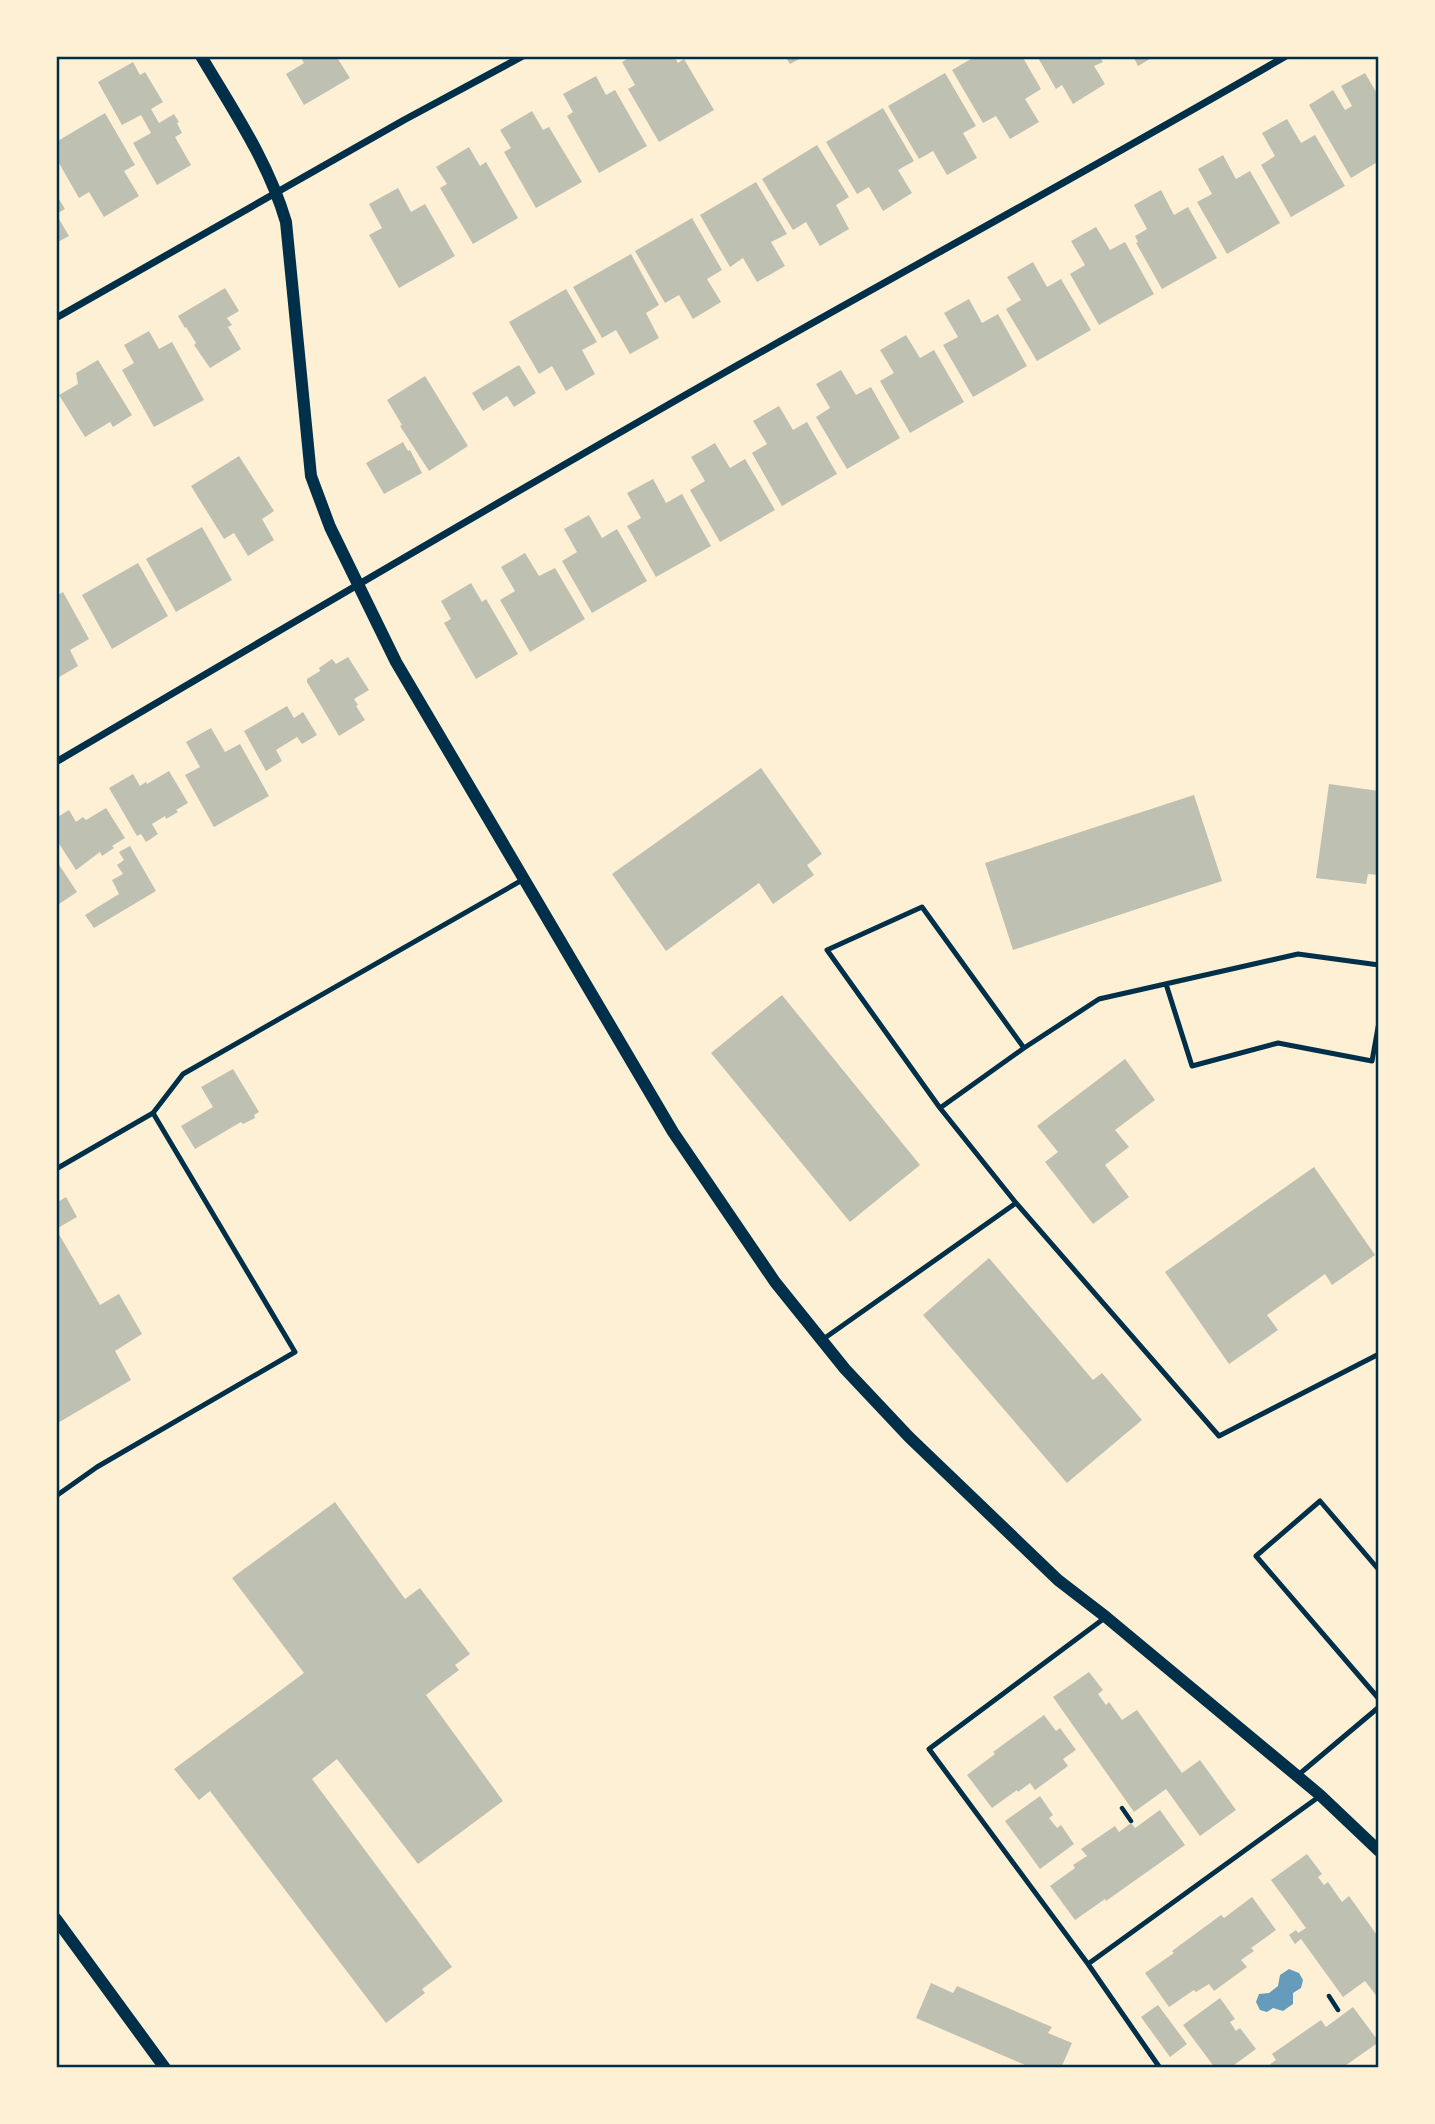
<svg xmlns="http://www.w3.org/2000/svg" width="1435" height="2124" viewBox="0 0 1435 2124" font-family="'Work Sans',sans-serif">
<rect width="100%" height="100%" fill="#fdf0d5"/>
<path fill="#669bbc" d="M 1289,1969 L 1299,1973 L 1303,1980 L 1301,1988 L 1293,1993 L 1293,2004 L 1283,2011 L 1273,2008 L 1267,2012 L 1260,2010 L 1256,2002 L 1259,1994 L 1269,1993 L 1278,1986 L 1280,1975 Z"/>
<path fill="#bec0b2" d="M 300,56 L 336,56 L 350,78 L 304,105 L 286,74 L 304,63 Z
M 633,56 L 674,56 L 678,63 L 684,59 L 714,110 L 659,142 L 628,89 L 635,85 L 622,62 Z
M 785,56 L 805,56 L 790,64 Z
M 976,56 L 1022,56 L 1041,89 L 1025,99 L 1039,122 L 1010,139 L 996,116 L 983,123 L 952,70 Z
M 1037,56 L 1099,56 L 1103,62 L 1094,66 L 1105,84 L 1073,104 L 1062,85 L 1056,89 Z
M 1133,56 L 1155,56 L 1138,66 Z
M 133,62 L 140,75 L 145,72 L 163,102 L 151,109 L 159,123 L 174,114 L 179,122 L 177,123 L 182,133 L 175,137 L 191,165 L 157,185 L 133,143 L 151,133 L 141,115 L 122,125 L 98,82 Z
M 945,73 L 976,126 L 963,133 L 977,158 L 947,175 L 933,151 L 919,159 L 888,106 Z
M 1365,73 L 1379,97 L 1379,161 L 1351,178 L 1309,105 L 1333,90 L 1345,110 L 1352,106 L 1341,86 Z
M 596,76 L 606,95 L 615,90 L 647,146 L 599,173 L 567,116 L 573,112 L 563,94 Z
M 883,108 L 914,161 L 898,170 L 912,193 L 883,211 L 869,187 L 857,194 L 826,142 Z
M 532,111 L 543,130 L 549,127 L 582,182 L 536,208 L 504,152 L 511,148 L 500,130 Z
M 105,113 L 135,165 L 124,171 L 139,196 L 104,217 L 89,192 L 79,198 L 56,158 L 56,142 Z
M 1287,119 L 1301,143 L 1315,135 L 1345,186 L 1291,217 L 1261,165 L 1275,156 L 1262,133 Z
M 817,145 L 849,197 L 836,205 L 849,229 L 820,246 L 806,222 L 793,230 L 762,179 Z
M 469,147 L 480,166 L 486,162 L 518,218 L 473,244 L 440,188 L 447,184 L 436,167 Z
M 1223,155 L 1236,179 L 1250,171 L 1280,223 L 1227,254 L 1197,202 L 1212,194 L 1198,169 Z
M 756,182 L 787,234 L 771,242 L 785,266 L 757,282 L 743,258 L 730,267 L 700,215 Z
M 398,188 L 411,212 L 425,204 L 455,256 L 399,288 L 369,235 L 382,228 L 369,204 Z
M 1161,190 L 1174,215 L 1188,207 L 1217,258 L 1162,289 L 1136,243 L 1138,242 L 1135,236 L 1147,229 L 1134,205 Z
M 56,194 L 65,209 L 56,214 L 69,236 L 56,243 Z
M 692,218 L 722,270 L 707,279 L 721,302 L 693,319 L 679,295 L 665,303 L 635,251 Z
M 1096,227 L 1110,250 L 1125,242 L 1154,294 L 1099,325 L 1070,274 L 1085,265 L 1071,241 Z
M 631,254 L 659,305 L 646,313 L 659,338 L 630,354 L 616,330 L 602,338 L 573,287 Z
M 1033,262 L 1047,287 L 1061,279 L 1091,330 L 1037,361 L 1006,309 L 1021,300 L 1007,277 Z
M 225,288 L 239,311 L 227,318 L 232,325 L 228,327 L 241,349 L 210,368 L 194,345 L 196,343 L 186,327 L 185,328 L 178,316 Z
M 566,289 L 597,342 L 582,350 L 595,374 L 566,391 L 552,366 L 539,374 L 509,322 Z
M 969,299 L 982,323 L 998,314 L 1027,366 L 973,397 L 943,345 L 958,337 L 944,313 Z
M 149,331 L 159,349 L 172,342 L 204,400 L 154,427 L 122,370 L 134,363 L 124,345 Z
M 906,335 L 920,358 L 934,350 L 964,402 L 910,433 L 880,381 L 894,373 L 880,350 Z
M 98,360 L 132,415 L 113,427 L 110,422 L 85,437 L 59,395 L 78,384 L 76,373 Z
M 519,365 L 536,393 L 514,407 L 507,396 L 483,411 L 472,393 Z
M 841,370 L 856,395 L 871,387 L 900,438 L 847,469 L 816,417 L 830,408 L 816,384 Z
M 425,376 L 468,446 L 429,471 L 400,426 L 402,425 L 387,400 Z
M 779,406 L 793,430 L 807,422 L 837,474 L 782,506 L 752,453 L 767,444 L 753,421 Z
M 403,442 L 408,451 L 410,450 L 422,473 L 384,494 L 366,463 Z
M 715,443 L 730,468 L 745,459 L 775,510 L 720,542 L 690,490 L 705,481 L 691,457 Z
M 239,456 L 274,511 L 262,519 L 274,540 L 248,556 L 234,533 L 224,539 L 191,486 Z
M 653,479 L 666,503 L 682,494 L 711,546 L 656,577 L 627,526 L 641,518 L 627,493 Z
M 589,515 L 602,538 L 617,529 L 647,581 L 592,613 L 562,561 L 577,552 L 564,529 Z
M 202,527 L 232,580 L 176,612 L 146,559 Z
M 525,553 L 539,576 L 555,568 L 585,619 L 530,652 L 500,600 L 515,591 L 501,567 Z
M 138,563 L 168,616 L 112,649 L 82,595 Z
M 471,583 L 482,602 L 486,599 L 518,654 L 476,679 L 444,623 L 451,619 L 441,601 Z
M 63,592 L 89,639 L 70,650 L 78,666 L 56,679 L 56,596 Z
M 348,657 L 369,690 L 354,699 L 358,705 L 356,706 L 365,720 L 339,736 L 307,682 L 307,679 L 320,671 L 319,668 L 332,659 L 336,664 Z
M 287,706 L 294,718 L 303,712 L 317,735 L 302,744 L 297,737 L 276,750 L 282,761 L 266,771 L 244,731 Z
M 211,728 L 225,752 L 240,744 L 269,796 L 214,827 L 185,775 L 200,767 L 186,742 Z
M 761,768 L 822,854 L 807,865 L 814,875 L 773,904 L 759,883 L 666,951 L 612,874 Z
M 169,771 L 188,803 L 176,810 L 178,812 L 166,819 L 165,816 L 152,824 L 158,834 L 146,842 L 141,834 L 137,836 L 109,788 L 133,774 L 140,786 L 146,782 L 147,784 Z
M 1329,784 L 1379,791 L 1379,875 L 1368,874 L 1366,884 L 1316,878 Z
M 1194,795 L 1222,881 L 1013,950 L 985,863 Z
M 106,808 L 125,838 L 112,846 L 114,848 L 102,856 L 100,852 L 76,870 L 56,839 L 56,818 L 69,810 L 76,822 L 83,817 L 86,820 Z
M 130,846 L 156,891 L 94,928 L 85,915 L 119,894 L 112,880 L 123,874 L 117,865 L 124,860 L 119,852 Z
M 56,860 L 77,892 L 56,906 Z
M 782,995 L 920,1165 L 850,1222 L 711,1053 Z
M 1125,1059 L 1155,1100 L 1115,1130 L 1129,1147 L 1105,1165 L 1129,1197 L 1093,1224 L 1045,1162 L 1058,1152 L 1037,1126 Z
M 233,1069 L 259,1112 L 254,1115 L 255,1118 L 243,1124 L 241,1122 L 195,1149 L 181,1126 L 213,1107 L 201,1087 Z
M 1314,1167 L 1375,1255 L 1332,1285 L 1325,1274 L 1267,1315 L 1278,1330 L 1229,1364 L 1165,1272 Z
M 66,1197 L 77,1217 L 56,1229 L 100,1305 L 119,1294 L 142,1334 L 115,1351 L 131,1380 L 56,1424 L 56,1203 Z
M 989,1258 L 1093,1380 L 1102,1373 L 1142,1420 L 1067,1483 L 923,1315 Z
M 335,1502 L 405,1599 L 420,1588 L 470,1654 L 455,1665 L 459,1670 L 426,1695 L 503,1801 L 418,1864 L 337,1759 L 312,1779 L 452,1967 L 422,1989 L 425,1993 L 386,2023 L 210,1791 L 199,1800 L 174,1769 L 304,1673 L 232,1578 Z
M 1089,1672 L 1103,1690 L 1098,1694 L 1106,1705 L 1109,1702 L 1122,1720 L 1137,1710 L 1182,1773 L 1200,1760 L 1236,1810 L 1200,1836 L 1166,1789 L 1134,1812 L 1053,1697 Z
M 1044,1715 L 1056,1731 L 1060,1728 L 1076,1750 L 1063,1759 L 1068,1766 L 1035,1790 L 1030,1783 L 1018,1792 L 1017,1790 L 992,1808 L 967,1775 L 995,1754 L 993,1752 Z
M 1040,1796 L 1053,1815 L 1049,1818 L 1057,1828 L 1061,1825 L 1074,1844 L 1040,1869 L 1005,1821 Z
M 1160,1810 L 1185,1845 L 1106,1901 L 1105,1899 L 1075,1920 L 1050,1886 L 1075,1868 L 1073,1865 L 1087,1856 L 1081,1849 L 1115,1826 L 1119,1832 L 1131,1823 L 1135,1828 Z
M 1307,1854 L 1322,1874 L 1318,1877 L 1324,1885 L 1328,1882 L 1342,1902 L 1349,1896 L 1379,1938 L 1379,1999 L 1365,1981 L 1343,1997 L 1301,1939 L 1295,1944 L 1289,1935 L 1296,1930 L 1298,1933 L 1306,1928 L 1271,1880 Z
M 1252,1897 L 1276,1930 L 1251,1948 L 1254,1951 L 1241,1960 L 1247,1967 L 1214,1991 L 1209,1984 L 1196,1992 L 1194,1990 L 1169,2007 L 1145,1973 L 1174,1953 L 1172,1951 L 1221,1915 L 1224,1918 Z
M 931,1983 L 953,1993 L 957,1986 L 1052,2027 L 1048,2033 L 1072,2043 L 1061,2068 L 1032,2068 L 916,2018 Z
M 1220,1998 L 1235,2019 L 1230,2022 L 1236,2031 L 1240,2028 L 1256,2049 L 1230,2068 L 1215,2068 L 1183,2025 Z
M 1158,2005 L 1187,2044 L 1170,2057 L 1141,2017 Z
M 1353,2007 L 1379,2042 L 1342,2068 L 1265,2068 L 1276,2060 L 1272,2054 L 1321,2020 L 1326,2027 Z"/>
<g fill="none" stroke-linecap="round" stroke-linejoin="round">
<path stroke="#003049" stroke-width="4.5" d="M 1122,1808 L 1131,1821
M 1329,1996 L 1338,2010"/>
<path stroke="#003049" stroke-width="5" d="M 1166,984 L 1192,1066 L 1278,1043 L 1372,1061 L 1379,1022
M 1024,1048 L 1099,999 L 1298,954 L 1379,965
M 940,1108 L 1024,1048 L 922,907 L 827,950 L 940,1108 L 1016,1203
M 56,1169 L 153,1113 L 183,1074 L 524,879
M 822,1340 L 1016,1203 L 1219,1436 L 1379,1354
M 56,1496 L 97,1467 L 295,1352 L 153,1113
M 1379,1570 L 1320,1501 L 1256,1556 L 1379,1699
M 1297,1776 L 1379,1707
M 1088,1964 L 929,1749 L 1106,1617
M 1160,2068 L 1088,1964 L 1320,1796"/>
<path stroke="#003049" stroke-width="7" d="M 56,318 L 404,120 L 523,56
M 56,762 C 275,633 494,504 715,378 C 905,270 1097,166 1286,56"/>
<path stroke="#003049" stroke-width="12" d="M 201,56 C 233,110 268,161 286,222 L 311,476 L 330,527 L 396,662 L 673,1132 L 775,1282 L 845,1369 L 909,1437 L 1058,1580 L 1106,1617 L 1320,1795 L 1379,1851
M 56,1919 L 165,2068"/>
</g>
<rect width="1435" height="2124" fill="none" stroke="#fdf0d5" stroke-width="116"/>
<rect x="58" y="58" width="1319" height="2008" fill="none" stroke="#003049" stroke-width="2.5"/>
</svg>
